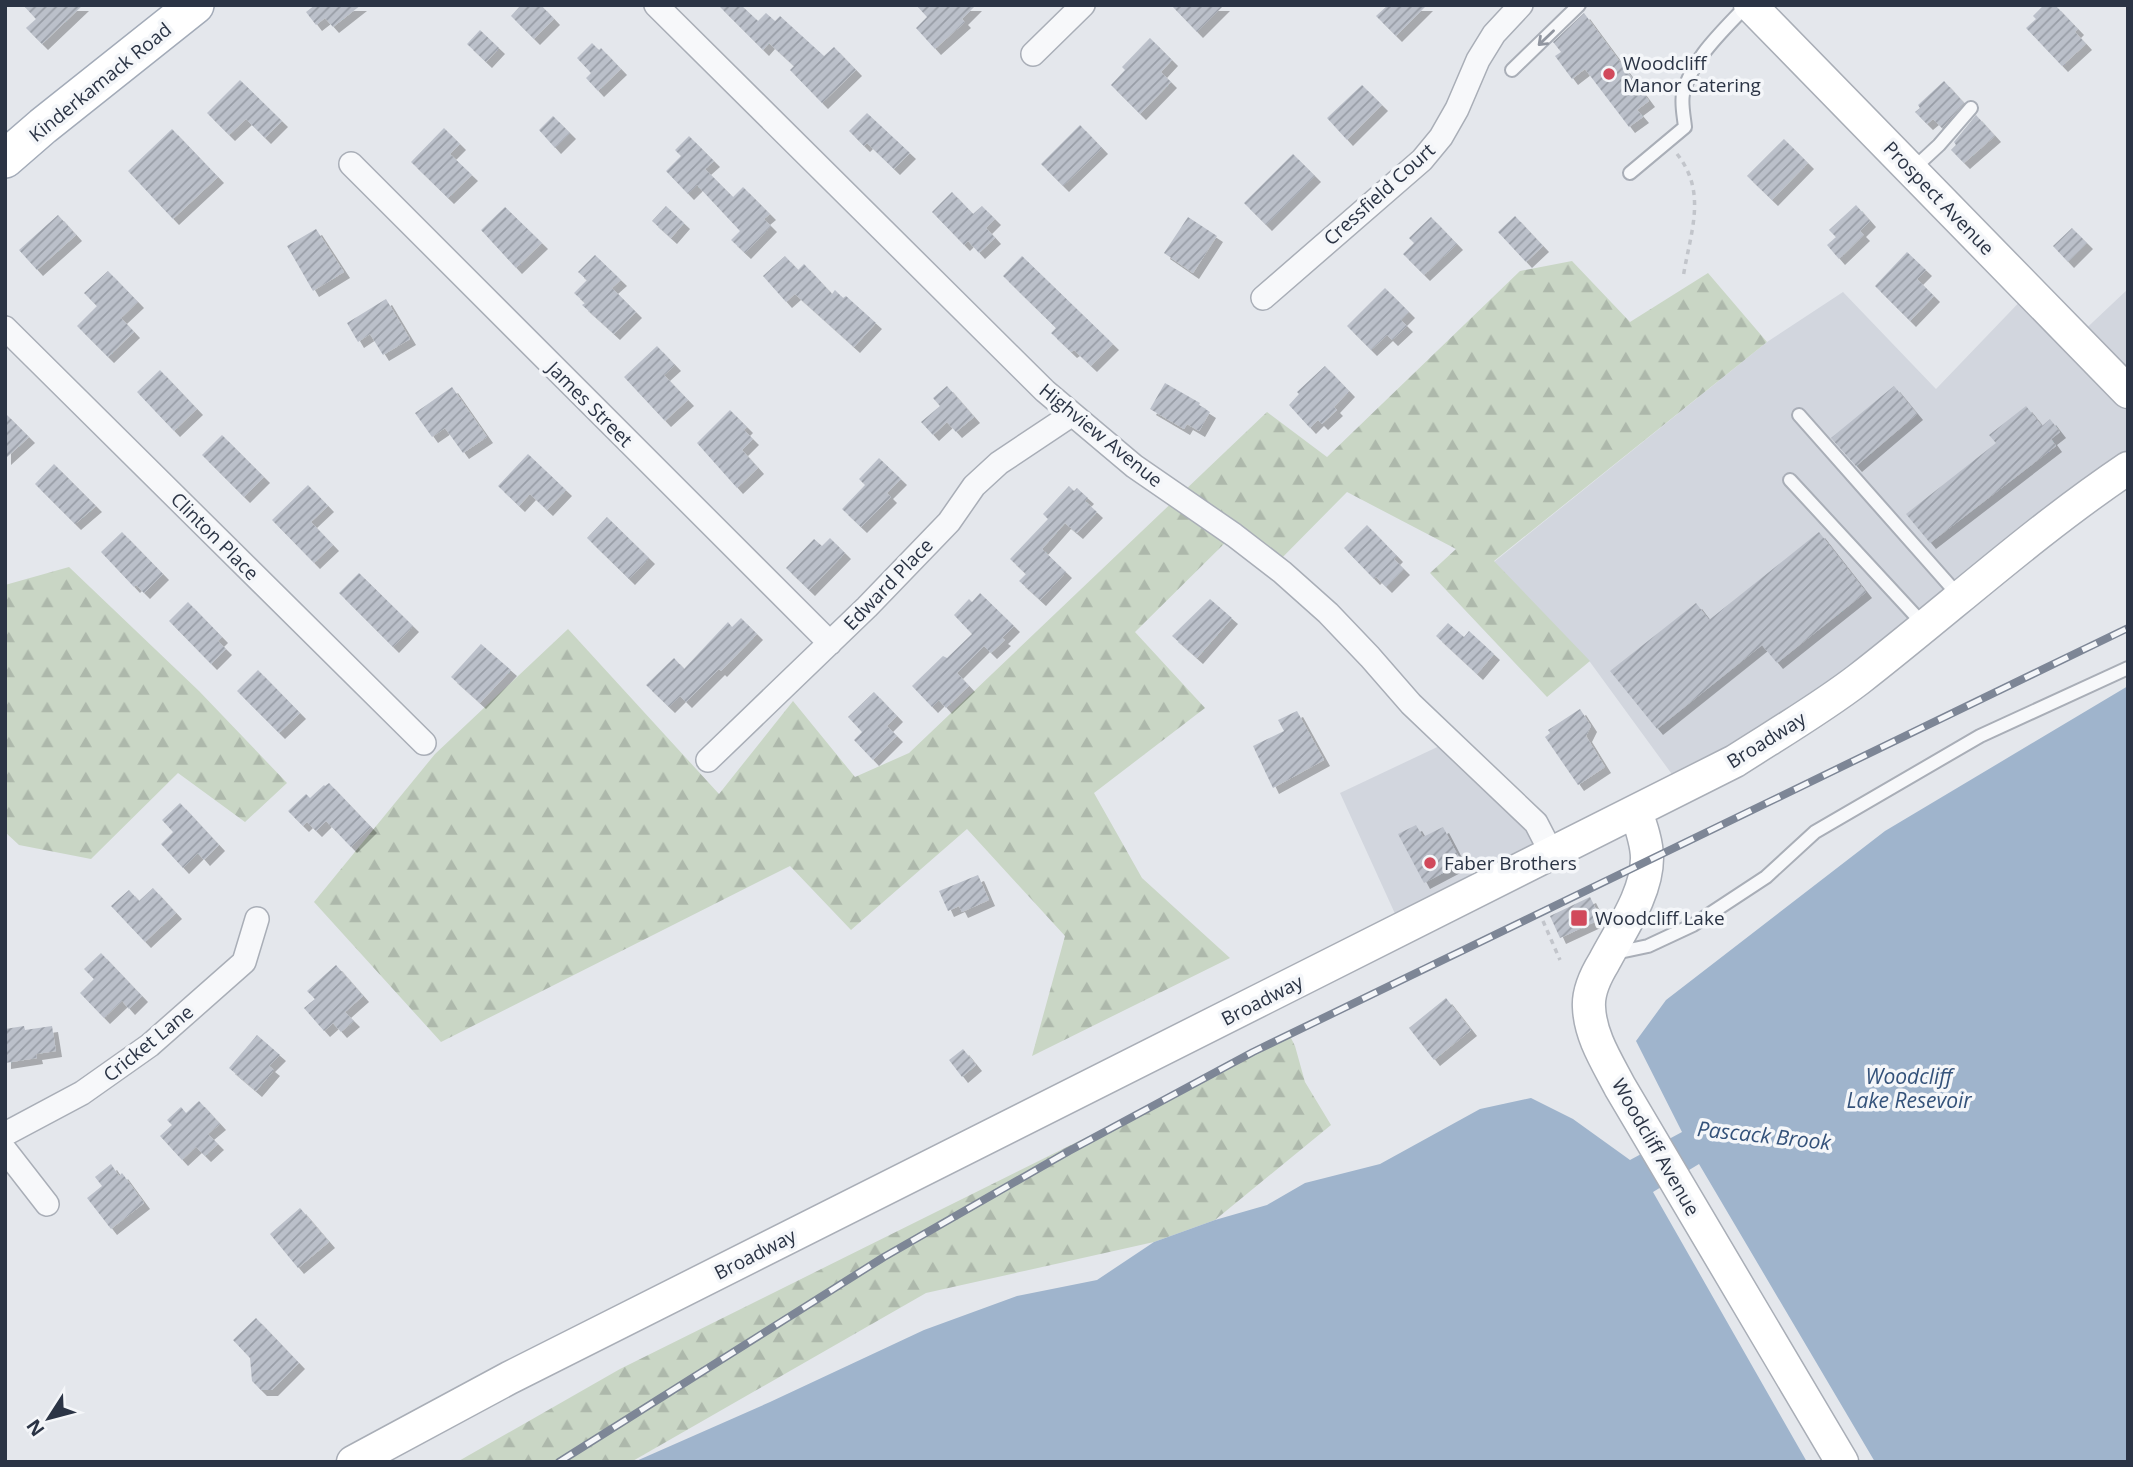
<svg xmlns="http://www.w3.org/2000/svg" width="2133" height="1467" viewBox="0 0 2133 1467" font-family="'Open Sans',sans-serif">
<defs>
<pattern id="forest-firs" width="22" height="20" patternUnits="userSpaceOnUse" patternTransform="scale(1.75)"><rect width="22" height="20" fill="#c9d6c5"/><path d="M5 1l3.5 6h-7zM16 11l3.5 6h-7z" fill="#adb8ab"/></pattern>
<pattern id="building-hatch" width="6" height="6" patternUnits="userSpaceOnUse" patternTransform="scale(1.75)"><rect width="6" height="6" fill="#bbc0ca"/><path d="M-1 1l2-2M0 6l6-6M5 7l2-2" fill="none" stroke="#989da6"/></pattern>
<filter id="shadow"><feDropShadow dx="6" dy="6" stdDeviation="0" flood-color="#0004"/></filter>
</defs>
<rect width="100%" height="100%" fill="#e4e7ec"/>
<path fill="#d2d6de" d="M 2128,289 L 2128,468 L 1682,788 L 1590,662 L 1494,562 L 1767,342 L 1843,292 L 1936,389 L 2030,291 L 2076,338 Z
M 1450,741 L 1552,854 L 1402,929 L 1340,793 Z"/>
<path fill="url(#forest-firs)" d="M 1572,261 L 1630,322 L 1708,273 L 1767,342 L 1494,561 L 1590,661 L 1547,697 L 1430,573 L 1456,549 L 1347,492 L 1269,571 L 1234,534 L 1135,632 L 1205,708 L 1094,793 L 1142,878 L 1230,958 L 1032,1056 L 1065,936 L 967,829 L 851,930 L 790,866 L 441,1042 L 314,902 L 435,754 L 568,629 L 719,794 L 793,701 L 855,777 L 909,753 L 1267,412 L 1327,457 L 1520,271 Z
M 69,567 L 199,691 L 287,783 L 245,822 L 178,773 L 91,859 L 19,845 L 5,832 L 5,585 Z
M 1290,1036 L 1295,1046 L 1305,1082 L 1331,1125 L 1215,1220 L 1154,1242 L 926,1293 L 631,1462 L 457,1462 L 620,1369 Z"/>
<path fill="#9fb4cc" d="M 2128,686 L 2128,1462 L 1875,1462 L 1699,1164 L 1653,1192 L 1807,1462 L 634,1462 L 770,1402 L 924,1330 L 1017,1296 L 1097,1280 L 1154,1242 L 1215,1220 L 1267,1205 L 1305,1183 L 1380,1164 L 1480,1109 L 1531,1098 L 1573,1119 L 1630,1160 L 1682,1132 L 1636,1041 L 1666,1000 L 1885,831 Z"/>
<path fill="url(#building-hatch)" filter="url(#shadow)" d="M 23,5 L 83,5 L 42,44 L 26,28 L 36,19 Z
M 315,5 L 361,5 L 333,27 L 325,18 L 316,25 L 306,12 Z
M 521,5 L 541,5 L 554,19 L 534,39 L 511,16 Z
M 718,5 L 741,5 L 758,21 L 766,13 L 775,21 L 780,16 L 824,56 L 834,47 L 856,70 L 822,103 L 790,70 L 794,66 L 769,43 L 763,50 Z
M 916,5 L 976,5 L 962,19 L 965,22 L 935,49 L 916,28 L 927,17 Z
M 1171,5 L 1224,5 L 1197,32 Z
M 1388,5 L 1427,5 L 1396,36 L 1376,16 Z
M 2044,5 L 2055,5 L 2078,29 L 2075,32 L 2086,44 L 2062,66 L 2026,28 L 2036,19 L 2033,16 Z
M 1584,13 L 1649,101 L 1637,110 L 1643,117 L 1629,127 L 1585,69 L 1572,79 L 1555,56 L 1561,52 L 1553,42 Z
M 480,30 L 499,48 L 486,62 L 467,44 Z
M 1150,38 L 1172,60 L 1161,72 L 1171,82 L 1140,114 L 1111,85 L 1125,70 L 1122,67 Z
M 592,43 L 599,50 L 601,48 L 621,69 L 598,91 L 586,78 L 591,73 L 577,58 Z
M 240,80 L 282,121 L 265,138 L 246,119 L 229,135 L 207,113 Z
M 1944,81 L 1964,103 L 1942,128 L 1933,119 L 1927,124 L 1915,112 L 1920,108 L 1918,105 Z
M 1362,85 L 1382,105 L 1347,140 L 1327,118 Z
M 867,113 L 910,153 L 894,169 L 867,143 L 864,146 L 849,131 Z
M 1976,115 L 1995,136 L 1964,163 L 1951,150 L 1956,145 L 1954,142 Z
M 553,116 L 570,133 L 555,148 L 539,130 Z
M 1080,125 L 1102,148 L 1063,186 L 1041,164 Z
M 444,128 L 460,144 L 450,154 L 472,175 L 448,198 L 411,162 Z
M 172,129 L 218,177 L 173,219 L 128,171 Z
M 689,136 L 714,161 L 705,169 L 733,197 L 743,187 L 770,214 L 764,219 L 771,226 L 745,253 L 731,240 L 740,231 L 697,185 L 688,194 L 666,171 L 681,156 L 675,150 Z
M 1784,139 L 1808,163 L 1772,200 L 1747,176 Z
M 1293,154 L 1315,176 L 1266,225 L 1244,203 Z
M 952,192 L 973,214 L 982,206 L 995,219 L 986,228 L 995,238 L 979,253 L 968,241 L 964,245 L 932,212 Z
M 1856,205 L 1870,221 L 1860,231 L 1864,235 L 1839,259 L 1827,245 L 1836,237 L 1829,230 Z
M 666,206 L 684,223 L 671,238 L 652,221 Z
M 505,207 L 542,243 L 516,268 L 481,230 Z
M 58,215 L 76,235 L 37,270 L 19,250 Z
M 1515,216 L 1543,246 L 1526,262 L 1498,232 Z
M 1188,217 L 1217,236 L 1193,273 L 1164,253 Z
M 1431,217 L 1457,244 L 1424,275 L 1403,254 L 1414,243 L 1409,238 Z
M 2072,228 L 2087,243 L 2068,262 L 2053,246 Z
M 316,229 L 344,272 L 313,291 L 287,246 Z
M 1907,252 L 1926,270 L 1917,279 L 1934,296 L 1910,321 L 1875,286 Z
M 595,255 L 621,280 L 612,288 L 636,312 L 614,334 L 582,305 L 585,303 L 574,293 L 587,280 L 578,272 Z
M 785,256 L 798,270 L 804,264 L 832,294 L 835,290 L 843,298 L 846,296 L 876,323 L 854,347 L 795,294 L 786,302 L 763,276 Z
M 1022,256 L 1113,344 L 1091,366 L 1074,350 L 1071,352 L 1051,333 L 1056,328 L 1003,276 Z
M 108,271 L 138,302 L 121,318 L 134,332 L 108,357 L 77,326 L 97,306 L 84,293 Z
M 1385,288 L 1409,312 L 1401,320 L 1407,326 L 1392,340 L 1387,335 L 1371,350 L 1347,326 Z
M 386,299 L 410,339 L 383,355 L 370,334 L 358,342 L 347,323 Z
M 657,346 L 675,365 L 664,375 L 688,400 L 665,421 L 624,377 Z
M 1325,366 L 1349,391 L 1334,407 L 1337,410 L 1322,424 L 1318,420 L 1310,428 L 1289,405 L 1299,394 L 1297,392 Z
M 160,370 L 197,409 L 174,431 L 137,392 Z
M 1165,383 L 1200,403 L 1199,405 L 1210,412 L 1199,431 L 1187,424 L 1184,429 L 1150,409 Z
M 947,386 L 974,417 L 956,432 L 947,422 L 933,435 L 921,422 L 940,406 L 933,398 Z
M 1894,386 L 1917,414 L 1856,466 L 1831,438 Z
M 452,387 L 487,437 L 463,453 L 445,428 L 432,437 L 415,413 Z
M 2026,406 L 2042,426 L 2050,419 L 2060,432 L 2051,439 L 2056,446 L 1930,543 L 1906,514 L 1996,443 L 1989,435 Z
M 730,410 L 747,427 L 744,430 L 753,439 L 742,450 L 758,468 L 737,488 L 697,443 Z
M 5,413 L 29,437 L 5,459 Z
M 222,435 L 264,477 L 244,497 L 202,455 Z
M 528,454 L 566,490 L 547,510 L 530,494 L 519,506 L 498,486 Z
M 879,458 L 901,479 L 887,493 L 891,497 L 861,527 L 842,509 L 865,485 L 859,479 Z
M 54,464 L 96,506 L 75,524 L 35,484 Z
M 308,485 L 328,506 L 311,522 L 333,545 L 314,563 L 272,520 Z
M 1069,486 L 1074,491 L 1077,488 L 1088,498 L 1085,501 L 1097,512 L 1077,533 L 1065,523 L 1042,549 L 1066,572 L 1040,600 L 1019,581 L 1026,574 L 1010,559 L 1048,519 L 1043,514 Z
M 607,517 L 649,558 L 629,579 L 587,538 Z
M 1367,525 L 1397,556 L 1394,559 L 1404,569 L 1386,587 L 1376,577 L 1374,579 L 1344,548 Z
M 122,532 L 163,574 L 144,593 L 136,585 L 134,587 L 101,552 Z
M 1819,532 L 1866,592 L 1777,663 L 1762,645 L 1657,729 L 1610,671 L 1696,603 L 1709,620 Z
M 830,538 L 845,553 L 809,590 L 786,568 L 814,539 L 822,546 Z
M 359,573 L 413,626 L 393,647 L 339,593 Z
M 980,593 L 1014,626 L 1002,638 L 1005,640 L 991,653 L 984,646 L 957,673 L 969,686 L 946,708 L 939,700 L 932,707 L 912,686 L 943,656 L 947,658 L 972,634 L 954,615 L 969,599 L 972,602 Z
M 1210,599 L 1232,618 L 1197,658 L 1172,636 Z
M 188,602 L 222,637 L 218,641 L 226,649 L 211,664 L 169,621 Z
M 741,618 L 757,634 L 721,671 L 719,669 L 686,702 L 680,696 L 669,707 L 646,685 L 674,658 L 684,669 L 728,622 L 732,627 Z
M 1448,623 L 1464,637 L 1469,631 L 1494,654 L 1477,674 L 1436,636 Z
M 481,644 L 511,670 L 480,703 L 451,677 Z
M 258,670 L 300,713 L 279,733 L 237,691 Z
M 874,692 L 897,716 L 887,726 L 897,736 L 873,760 L 854,740 L 862,732 L 848,717 Z
M 1580,709 L 1591,726 L 1586,736 L 1605,767 L 1578,785 L 1545,737 L 1550,733 L 1548,730 Z
M 1297,711 L 1324,760 L 1273,788 L 1253,746 L 1284,731 L 1278,720 Z
M 329,783 L 371,827 L 351,847 L 326,821 L 316,831 L 307,822 L 303,826 L 288,811 L 306,794 L 310,798 L 324,785 L 325,786 Z
M 180,803 L 219,845 L 204,860 L 198,853 L 183,868 L 161,844 L 173,832 L 162,820 Z
M 1416,825 L 1423,837 L 1443,827 L 1462,863 L 1424,883 L 1398,834 Z
M 978,875 L 989,900 L 962,912 L 959,906 L 948,911 L 939,891 Z
M 153,888 L 176,913 L 145,942 L 111,906 L 129,890 L 139,901 Z
M 1590,897 L 1601,919 L 1560,938 L 1550,916 Z
M 101,953 L 142,996 L 129,1009 L 122,1001 L 104,1018 L 80,993 L 94,979 L 84,969 Z
M 336,965 L 363,996 L 345,1012 L 354,1021 L 341,1032 L 333,1023 L 324,1031 L 304,1008 L 315,999 L 307,991 Z
M 1446,998 L 1471,1030 L 1434,1060 L 1409,1028 Z
M 24,1026 L 25,1030 L 52,1026 L 56,1051 L 36,1054 L 37,1058 L 5,1063 L 5,1029 Z
M 257,1035 L 280,1055 L 269,1066 L 274,1070 L 256,1091 L 229,1068 Z
M 963,1049 L 976,1065 L 962,1077 L 949,1060 Z
M 199,1101 L 220,1124 L 208,1134 L 218,1144 L 205,1156 L 196,1147 L 182,1160 L 160,1136 L 172,1125 L 167,1120 L 181,1107 L 186,1113 Z
M 111,1164 L 119,1176 L 122,1173 L 144,1203 L 111,1229 L 87,1198 L 102,1186 L 95,1177 Z
M 300,1208 L 329,1242 L 298,1268 L 270,1234 Z
M 256,1318 L 299,1363 L 272,1390 L 261,1390 L 252,1381 L 250,1358 L 233,1340 Z"/>
<g fill="none" stroke-linecap="round" stroke-linejoin="round">
<defs>
<path id="lane" d="M 1512,70 L 1579,5
M 1912,170 L 1939,145 L 1971,108
M 1630,173 L 1685,127 C 1684,117 1681,104 1683,94 C 1692,58 1723,31 1747,5
M 1799,415 L 1960,597
M 1790,480 L 1925,626
M 1615,953 L 1648,946 L 1693,925 L 1766,877 L 1815,832 L 1980,736 L 2128,668"/>
<path id="street" d="M 656,5 L 1045,391 L 1134,466 L 1234,535 L 1282,572 L 1328,613 L 1370,657 L 1411,704 L 1536,823 L 1552,854
M 1033,54 L 1083,5
M 351,164 L 830,643
M 1263,298 L 1422,160 L 1441,137 L 1457,109 L 1478,60 L 1494,34 L 1521,5
M 5,328 L 424,743
M 708,760 L 867,607 L 949,522 L 974,486 L 999,463 L 1071,415
M 5,1134 L 82,1093 L 150,1045 L 244,962 L 257,919
M 5,1150 L 47,1204"/>
<path id="secondary" d="M 1750,5 L 2128,392
M 1636,812 C 1641,826 1647,843 1647,858 C 1647,894 1620,931 1604,962 C 1596,975 1588,992 1589,1007 C 1590,1036 1607,1062 1620,1087 L 1842,1462
M 353,1462 L 509,1378 L 1735,761 C 1777,734 1820,709 1859,679 C 1949,609 2033,532 2128,468"/>
<path id="primary" d="M 5,159 L 43,126 L 195,5"/>
</defs>
<use href="#lane" stroke="#a9aeb7" stroke-width="16"/>
<use href="#street" stroke="#a9aeb7" stroke-width="26"/>
<use href="#secondary" stroke="#a9aeb7" stroke-width="35"/>
<use href="#primary" stroke="#a3abb8" stroke-width="40"/>
<path stroke="#c2c5cb" stroke-width="3.5" stroke-dasharray="5 5" stroke-linecap="butt" d="M 1677,154 C 1708,193 1690,233 1683,278
M 1543,921 L 1560,960"/>
<use href="#lane" stroke="#f7f8fa" stroke-width="12"/>
<use href="#street" stroke="#f7f8fa" stroke-width="23"/>
<use href="#secondary" stroke="#fff" stroke-width="32"/>
<use href="#primary" stroke="#fff" stroke-width="37"/>
<defs>
<path id="rail" d="M 559,1462 L 884,1257 L 1069,1151 L 1253,1052 L 2128,628"/>
</defs>
<use href="#rail" stroke="#7d8696" stroke-width="8"/>
<use href="#rail" stroke="#f4f6f9" stroke-width="5" stroke-dasharray="16" stroke-linecap="butt"/>
</g>
<defs><path id="oneway-shaft" d="M-6 0H5M1.5-3L5.5 0L1.5 3" fill="none" stroke-width="1.6" stroke-linecap="round" stroke-linejoin="round" transform="scale(1.75)"/></defs>
<use stroke="#9196a0" href="#oneway-shaft" transform="translate(1546 38) rotate(136)"/>
<g fill="#d1495b" stroke="#f4f6f9" stroke-width="2.5">
<circle cx="1609" cy="74" r="7"/>
<circle cx="1430" cy="863" r="7"/>
<rect x="1570" y="909" width="18" height="18" rx="3.5"/>
</g>
<g text-anchor="middle" dominant-baseline="central" stroke-width="7" stroke-linejoin="round" paint-order="stroke">
<g font-size="19" fill="#2b3445" stroke="#f4f6f9" text-anchor="start">
<text x="1623" y="63">Woodcliff<tspan x="1623" dy="22">Manor Catering</tspan></text>
<text x="1444" y="863">Faber Brothers</text>
<text x="1595" y="918">Woodcliff Lake</text>
</g>
<g font-size="19" fill="#2b3445" stroke="#f4f6f9">
<text transform="translate(100 82) rotate(-39)">Kinderkamack Road</text>
<text transform="translate(1379 194) rotate(-42)">Cressfield Court</text>
<text transform="translate(1939 198) rotate(46)">Prospect Avenue</text>
<text transform="translate(590 404) rotate(45)">James Street</text>
<text transform="translate(1101 435) rotate(39)">Highview Avenue</text>
<text transform="translate(215 536) rotate(45)">Clinton Place</text>
<text transform="translate(888 584) rotate(-46)">Edward Place</text>
<text transform="translate(1766 740) rotate(-32)">Broadway</text>
<text transform="translate(1262 1000) rotate(-27)">Broadway</text>
<text transform="translate(148 1043) rotate(-39)">Cricket Lane</text>
<text transform="translate(1656 1147) rotate(60)">Woodcliff Avenue</text>
<text transform="translate(755 1254) rotate(-27)">Broadway</text>
</g>
<g font-size="21" font-style="italic" fill="#34527a" stroke="#f4f6f9">
<text x="1909" y="1076">Woodcliff<tspan x="1909" dy="24">Lake Resevoir</tspan></text>
<text transform="translate(1764 1135) rotate(6)">Pascack Brook</text>
</g>
</g>
<rect width="2133" height="1467" fill="none" stroke="#2b3445" stroke-width="14"/>
<g transform="translate(49 1418) rotate(234)" stroke="#f4f6f9" stroke-width="5" paint-order="stroke">
<path d="M0-5L12 26L0 18L-12 26Z" fill="#2b3445"/>
<text y="-10" font-size="19" font-weight="bold" text-anchor="middle" fill="#2b3445">N</text>
</g>
</svg>
